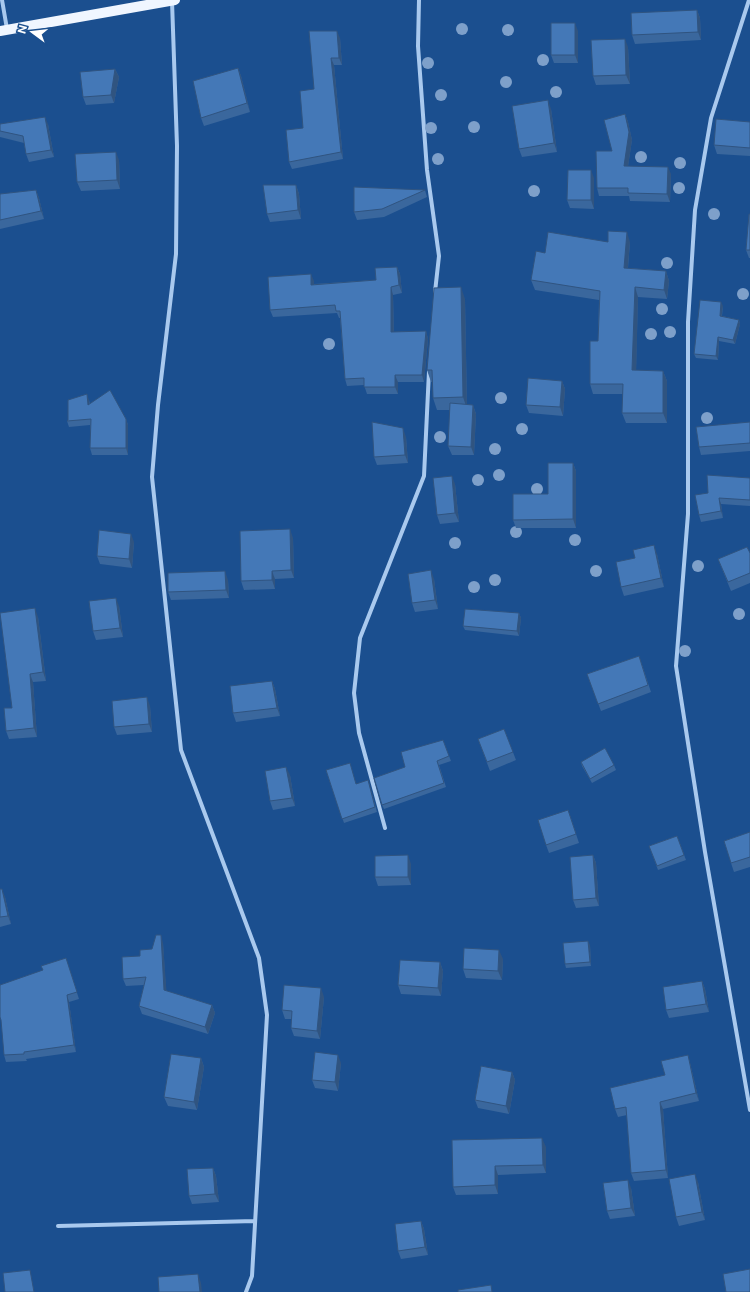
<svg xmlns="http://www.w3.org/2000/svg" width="750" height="1292" viewBox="0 0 750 1292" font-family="'Public Sans',sans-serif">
<rect width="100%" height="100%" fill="#1b4f8f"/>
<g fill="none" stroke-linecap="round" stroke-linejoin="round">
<path stroke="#a9c9ee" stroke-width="4" d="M 2,0 L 7,29
M 419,0 L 418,46 L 427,170 L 439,256 L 435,292
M 749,0 L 711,118 L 695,210 L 688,322 L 688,514 L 676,666 L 705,852 L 750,1110
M 172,1 L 177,146 L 176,254 L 158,405 L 152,477 L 181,750 L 259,958 L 267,1015 L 252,1276 L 246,1292
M 385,828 L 359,733 L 354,693 L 360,638 L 424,476 L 429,371
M 58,1226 L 255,1221"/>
<path stroke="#f0f6ff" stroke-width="10" d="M 0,31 L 175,0"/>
</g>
<g fill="#7ea0ca">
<circle cx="462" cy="29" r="6"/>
<circle cx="508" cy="30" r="6"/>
<circle cx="543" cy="60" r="6"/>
<circle cx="428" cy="63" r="6"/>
<circle cx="506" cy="82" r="6"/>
<circle cx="556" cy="92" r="6"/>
<circle cx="441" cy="95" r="6"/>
<circle cx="474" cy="127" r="6"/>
<circle cx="431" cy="128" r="6"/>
<circle cx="641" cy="157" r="6"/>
<circle cx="438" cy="159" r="6"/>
<circle cx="680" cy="163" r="6"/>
<circle cx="679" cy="188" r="6"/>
<circle cx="534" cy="191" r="6"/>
<circle cx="714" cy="214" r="6"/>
<circle cx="667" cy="263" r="6"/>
<circle cx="743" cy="294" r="6"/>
<circle cx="662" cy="309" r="6"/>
<circle cx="670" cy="332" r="6"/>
<circle cx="651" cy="334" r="6"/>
<circle cx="329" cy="344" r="6"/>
<circle cx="501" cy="398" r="6"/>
<circle cx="707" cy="418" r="6"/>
<circle cx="522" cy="429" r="6"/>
<circle cx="440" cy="437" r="6"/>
<circle cx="495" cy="449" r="6"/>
<circle cx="499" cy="475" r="6"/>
<circle cx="478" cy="480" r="6"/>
<circle cx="537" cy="489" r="6"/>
<circle cx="516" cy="532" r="6"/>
<circle cx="575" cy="540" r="6"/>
<circle cx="455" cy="543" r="6"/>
<circle cx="698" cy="566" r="6"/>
<circle cx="596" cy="571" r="6"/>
<circle cx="495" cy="580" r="6"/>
<circle cx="474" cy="587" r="6"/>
<circle cx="739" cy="614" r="6"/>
<circle cx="685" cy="651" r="6"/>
</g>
<path fill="#3a679d" d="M 697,10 L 700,18 L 701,40 L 635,44 L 632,35 Z
M 578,31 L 578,63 L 554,63 L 551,55 Z
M 340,38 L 342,65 L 334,65 L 343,159 L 292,169 L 289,162 L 303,128 L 314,89 Z
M 628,47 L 630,84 L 596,85 L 593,76 Z
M 238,68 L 241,76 L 250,112 L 204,126 L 201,118 Z
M 115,69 L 119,77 L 114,103 L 86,105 L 83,97 Z
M 551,109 L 557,152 L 522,157 L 519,149 Z
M 625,114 L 628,122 L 632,140 L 628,166 L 671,174 L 670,202 L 630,201 L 629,196 L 599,196 L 597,188 L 612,151 Z
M 750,122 L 750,156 L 717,154 L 714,145 Z
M 0,124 L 48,124 L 54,157 L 29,162 L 26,154 L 24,143 L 0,137 Z
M 119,160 L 120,189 L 81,191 L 77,182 Z
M 594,178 L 594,209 L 570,208 L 567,200 Z
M 296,185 L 299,194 L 301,219 L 270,222 L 267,214 Z
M 36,190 L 39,198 L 44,219 L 0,229 L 0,194 Z
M 425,190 L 427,197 L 384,217 L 357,220 L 354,212 Z
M 750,214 L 750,258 L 749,258 L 746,250 Z
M 608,242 L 630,242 L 628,268 L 666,271 L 669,281 L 667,299 L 638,297 L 636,370 L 663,371 L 667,381 L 667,423 L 626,423 L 622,413 L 623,394 L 593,394 L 590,384 L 598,341 L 599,300 L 535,290 L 531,280 L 545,253 Z
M 397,267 L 400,274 L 402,293 L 393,295 L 394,332 L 426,331 L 428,339 L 424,382 L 398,382 L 398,394 L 367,394 L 364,385 L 347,386 L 345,379 L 340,318 L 339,318 L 337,313 L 273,317 L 270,310 L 314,281 L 314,284 L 376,280 Z
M 465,299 L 467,405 L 473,405 L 476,414 L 474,455 L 452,455 L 448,446 L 450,410 L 437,410 L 433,398 L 433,382 L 431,382 L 427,370 Z
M 723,306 L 722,316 L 739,320 L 740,324 L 735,344 L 719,341 L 718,360 L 696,358 L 694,354 Z
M 562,381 L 565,389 L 563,416 L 529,413 L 526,405 Z
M 89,400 L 90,404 L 126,419 L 128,425 L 128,455 L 92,455 L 90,448 L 90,425 L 69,427 L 67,421 Z
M 750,422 L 750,451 L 701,455 L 699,447 Z
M 406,437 L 408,463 L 377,465 L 374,457 Z
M 573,463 L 576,471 L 576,528 L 516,528 L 513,520 L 548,494 Z
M 750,478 L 750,506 L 721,504 L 723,518 L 701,522 L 699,515 L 708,493 Z
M 455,484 L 459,522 L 440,524 L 437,515 Z
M 293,538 L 294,578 L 275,579 L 275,589 L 244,590 L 241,581 Z
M 134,542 L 132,568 L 100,564 L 97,556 Z
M 750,553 L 750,583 L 731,591 L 718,559 Z
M 657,554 L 664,587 L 624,596 L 621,587 Z
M 434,579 L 438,609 L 415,612 L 412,603 Z
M 228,580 L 229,598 L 171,600 L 168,592 Z
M 119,606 L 123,637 L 96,640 L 93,631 Z
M 519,613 L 521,618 L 519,636 L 465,630 L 463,626 Z
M 38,617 L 46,681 L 33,682 L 37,737 L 9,739 L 6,731 Z
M 639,656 L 651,692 L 601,711 L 587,674 Z
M 272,681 L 275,689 L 280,716 L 236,722 L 233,713 Z
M 150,706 L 152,732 L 117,735 L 114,727 Z
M 504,729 L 516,760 L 490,771 L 478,739 Z
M 443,740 L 451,761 L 439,765 L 446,787 L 384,809 L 382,805 L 405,767 Z
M 581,762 L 614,765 L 616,770 L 592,783 L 582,766 Z
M 326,770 L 357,784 L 368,780 L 377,812 L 344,823 Z
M 290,775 L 295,806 L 273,810 L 270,801 Z
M 568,810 L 579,843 L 549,853 L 546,845 Z
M 750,832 L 750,867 L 734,872 L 731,863 Z
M 677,836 L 686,860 L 658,870 L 649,846 Z
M 593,855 L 596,863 L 599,906 L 576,908 L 573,900 Z
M 411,864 L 411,885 L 378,886 L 375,877 Z
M 0,889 L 5,897 L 11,924 L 0,927 Z
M 163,943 L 166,991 L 212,1005 L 215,1013 L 208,1034 L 142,1014 L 139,1006 L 144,985 L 126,986 L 123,979 L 140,956 Z
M 590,945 L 591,966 L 566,968 L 565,964 Z
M 503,959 L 502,980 L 466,978 L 463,969 Z
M 440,962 L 443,971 L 441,996 L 401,994 L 398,985 Z
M 68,965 L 79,999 L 69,1002 L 76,1052 L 26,1059 L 27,1061 L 6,1062 L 4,1055 Z
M 702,981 L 705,989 L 709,1012 L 669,1018 L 666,1010 Z
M 324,997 L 320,1039 L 294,1036 L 291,1028 L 291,1019 L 285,1019 L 282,1010 Z
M 201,1058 L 204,1067 L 197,1110 L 168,1106 L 164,1097 Z
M 341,1063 L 338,1091 L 315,1088 L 312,1080 Z
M 690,1063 L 699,1101 L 663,1109 L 668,1178 L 634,1181 L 631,1173 L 627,1115 L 618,1117 L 615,1109 Z
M 512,1072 L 515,1080 L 509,1114 L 478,1108 L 475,1100 Z
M 452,1140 L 546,1147 L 546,1173 L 498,1175 L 498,1194 L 456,1195 L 453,1187 Z
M 213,1168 L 216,1176 L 219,1202 L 192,1204 L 189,1196 Z
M 698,1182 L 705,1220 L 679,1226 L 676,1217 Z
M 631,1188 L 635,1216 L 610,1219 L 607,1211 Z
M 421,1221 L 424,1229 L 428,1255 L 401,1259 L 398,1251 Z"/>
<path fill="#305480" d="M 697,10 L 700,18 L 701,40 L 698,32 Z
M 575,23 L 578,31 L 578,63 L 575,55 Z
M 337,31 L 340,38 L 342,65 L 339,58 Z
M 625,39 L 628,47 L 630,84 L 626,75 Z
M 331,58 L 334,65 L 343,159 L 341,152 Z
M 238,68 L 241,76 L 250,112 L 247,103 Z
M 115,69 L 119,77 L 114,103 L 111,95 Z
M 548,100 L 551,109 L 557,152 L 554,143 Z
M 625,114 L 628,122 L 632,140 L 627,173 L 624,166 Z
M 45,117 L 48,124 L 54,157 L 51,150 Z
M 116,152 L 119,160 L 120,189 L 117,180 Z
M 668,167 L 671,174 L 670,202 L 667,194 Z
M 591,170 L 594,178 L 594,209 L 591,200 Z
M 296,185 L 299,194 L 301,219 L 298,210 Z
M 36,190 L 39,198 L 44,219 L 41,211 Z
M 627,232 L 630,242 L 627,277 L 624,268 Z
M 397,267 L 400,274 L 402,293 L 399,285 Z
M 666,271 L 669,281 L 667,299 L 664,290 Z
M 311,274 L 314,281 L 314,292 L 311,285 Z
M 391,287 L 393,295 L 394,339 L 391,332 Z
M 461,287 L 465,299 L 467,409 L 463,397 Z
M 635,287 L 638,297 L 636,380 L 632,370 Z
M 721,302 L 723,306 L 721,320 L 720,316 Z
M 739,320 L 740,324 L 735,344 L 733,340 Z
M 426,331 L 428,339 L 424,382 L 422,375 Z
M 718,337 L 719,341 L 718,360 L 716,356 Z
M 663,371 L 667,381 L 667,423 L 663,413 Z
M 395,375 L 398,382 L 398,394 L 395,387 Z
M 562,381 L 565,389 L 563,416 L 560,407 Z
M 87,394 L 89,400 L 90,412 L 88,405 Z
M 473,405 L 476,414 L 474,455 L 471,447 Z
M 126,419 L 128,425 L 128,455 L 126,448 Z
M 403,428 L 406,437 L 408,463 L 405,455 Z
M 573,463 L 576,471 L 576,528 L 573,519 Z
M 452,476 L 455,484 L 459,522 L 455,513 Z
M 719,498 L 721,504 L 723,518 L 721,511 Z
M 290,529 L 293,538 L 294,578 L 291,570 Z
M 131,534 L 134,542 L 132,568 L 129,559 Z
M 654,545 L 657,554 L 664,587 L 661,578 Z
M 431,570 L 434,579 L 438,609 L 435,600 Z
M 225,571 L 228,580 L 229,598 L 226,590 Z
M 272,571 L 275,579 L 275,589 L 272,580 Z
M 116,598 L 119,606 L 123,637 L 120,628 Z
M 35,608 L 38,617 L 46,681 L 43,672 Z
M 519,613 L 521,618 L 519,636 L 517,631 Z
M 30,674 L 33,682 L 37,737 L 34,728 Z
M 272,681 L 275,689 L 280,716 L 277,708 Z
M 147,697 L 150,706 L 152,732 L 149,724 Z
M 286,767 L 290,775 L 295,806 L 292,798 Z
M 408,855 L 411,864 L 411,885 L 408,877 Z
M 593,855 L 596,863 L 599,906 L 596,898 Z
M 2,889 L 5,897 L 11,924 L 8,916 Z
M 161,935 L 163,943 L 167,998 L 164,990 Z
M 588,941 L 590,945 L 591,966 L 590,962 Z
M 499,950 L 503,959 L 502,980 L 498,971 Z
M 440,962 L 443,971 L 441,996 L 438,988 Z
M 702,981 L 705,989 L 709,1012 L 706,1004 Z
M 321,988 L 324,997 L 320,1039 L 317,1031 Z
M 67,995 L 69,1002 L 76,1052 L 74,1045 Z
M 212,1005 L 215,1013 L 208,1034 L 205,1027 Z
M 338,1055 L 341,1063 L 338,1091 L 335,1082 Z
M 688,1055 L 690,1063 L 699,1101 L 696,1093 Z
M 201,1058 L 204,1067 L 197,1110 L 194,1102 Z
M 512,1072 L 515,1080 L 509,1114 L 506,1106 Z
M 660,1102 L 663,1109 L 668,1178 L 666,1170 Z
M 542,1138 L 546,1147 L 546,1173 L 543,1165 Z
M 495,1166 L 498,1175 L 498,1194 L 495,1185 Z
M 213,1168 L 216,1176 L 219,1202 L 215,1194 Z
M 695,1174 L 698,1182 L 705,1220 L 702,1212 Z
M 628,1180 L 631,1188 L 635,1216 L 631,1208 Z
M 421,1221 L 424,1229 L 428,1255 L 425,1247 Z
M 198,1274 L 201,1283 L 202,1292 L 200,1292 Z"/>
<path fill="#4478b7" stroke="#305480" d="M 697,10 L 698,32 L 632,35 L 631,13 Z
M 551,23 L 575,23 L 575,55 L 551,55 Z
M 309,31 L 337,31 L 339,58 L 331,58 L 341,152 L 289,162 L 286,130 L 303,128 L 300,91 L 314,89 Z
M 625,39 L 626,75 L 593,76 L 591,40 Z
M 238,68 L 247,103 L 201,118 L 193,81 Z
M 115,69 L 111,95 L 83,97 L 80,72 Z
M 548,100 L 554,143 L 519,149 L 512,106 Z
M 625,114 L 629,132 L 624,166 L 668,167 L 667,194 L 628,193 L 628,188 L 597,188 L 596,151 L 612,151 L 604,120 Z
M 45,117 L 51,150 L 26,154 L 23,136 L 0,131 L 0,124 Z
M 716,119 L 750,122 L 750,148 L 714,145 Z
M 116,152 L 117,180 L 77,182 L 75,154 Z
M 568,170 L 591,170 L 591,200 L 567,200 Z
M 263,185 L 296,185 L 298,210 L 267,214 Z
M 354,187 L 425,190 L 382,209 L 354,212 Z
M 36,190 L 41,211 L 0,220 L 0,194 Z
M 749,214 L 750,214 L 750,250 L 746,250 Z
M 608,231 L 627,232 L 624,268 L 666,271 L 664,290 L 635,287 L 632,370 L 663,371 L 663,413 L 622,413 L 623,384 L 590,384 L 590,341 L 598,341 L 600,291 L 531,280 L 536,251 L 545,253 L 548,232 L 608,242 Z
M 397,267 L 399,285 L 391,287 L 391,332 L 426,331 L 422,375 L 395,375 L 395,387 L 364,387 L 364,378 L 345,379 L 340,311 L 336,311 L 335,305 L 270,310 L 268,277 L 311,274 L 311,285 L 376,280 L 375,268 Z
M 461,287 L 463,397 L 433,398 L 432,370 L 427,370 L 434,288 Z
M 700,300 L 721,302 L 720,316 L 739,320 L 733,340 L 718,337 L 716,356 L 694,354 Z
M 528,378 L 562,381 L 560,407 L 526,405 Z
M 110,390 L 126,419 L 126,448 L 90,448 L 91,419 L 67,421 L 68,420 L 68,400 L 87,394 L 88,405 Z
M 450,403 L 473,405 L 471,447 L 448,446 Z
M 372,422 L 403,428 L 405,455 L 374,457 Z
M 750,422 L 750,443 L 699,447 L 696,427 Z
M 548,463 L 573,463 L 573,519 L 513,520 L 513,494 L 548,494 Z
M 707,475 L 750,478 L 750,500 L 719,498 L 721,511 L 699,515 L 695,495 L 708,493 Z
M 452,476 L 455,513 L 437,515 L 433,478 Z
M 290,529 L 291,570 L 272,571 L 272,580 L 241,581 L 240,531 Z
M 99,530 L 131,534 L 129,559 L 97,556 Z
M 654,545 L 661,578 L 621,587 L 616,562 L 635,558 L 633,550 Z
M 747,547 L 750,553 L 750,573 L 728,582 L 718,559 Z
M 431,570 L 435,600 L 412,603 L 408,574 Z
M 225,571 L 226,590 L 168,592 L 168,573 Z
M 116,598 L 120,628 L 93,631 L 89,601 Z
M 35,608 L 43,672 L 30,674 L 34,728 L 6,731 L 4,708 L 12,708 L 0,613 Z
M 465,609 L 519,613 L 517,631 L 463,626 Z
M 639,656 L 648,685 L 598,704 L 587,674 Z
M 272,681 L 277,708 L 233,713 L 230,686 Z
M 147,697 L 149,724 L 114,727 L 112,701 Z
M 504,729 L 513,752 L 487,762 L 478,739 Z
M 443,740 L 449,756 L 437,761 L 444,783 L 382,805 L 374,778 L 405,767 L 401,752 Z
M 605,748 L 614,765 L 590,779 L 581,762 Z
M 350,763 L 356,784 L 368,780 L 375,807 L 342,819 L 326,770 Z
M 286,767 L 292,798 L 270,801 L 265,771 Z
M 568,810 L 576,834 L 546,845 L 538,820 Z
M 750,832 L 750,857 L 731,863 L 724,841 Z
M 677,836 L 684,855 L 657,866 L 649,846 Z
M 408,855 L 408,877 L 375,877 L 375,856 Z
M 593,855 L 596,898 L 573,900 L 570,857 Z
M 0,889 L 2,889 L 8,916 L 0,917 Z
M 156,935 L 161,935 L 164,990 L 212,1005 L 205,1027 L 139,1006 L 146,977 L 123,979 L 122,957 L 140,956 L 140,950 L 152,949 Z
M 588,941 L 590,962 L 565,964 L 563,943 Z
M 464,948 L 499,950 L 498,971 L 463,969 Z
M 66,958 L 77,992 L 67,995 L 74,1045 L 24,1052 L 24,1054 L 4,1055 L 1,1020 L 0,1017 L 0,985 L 43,970 L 41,966 Z
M 400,960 L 440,962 L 438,988 L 398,985 Z
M 702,981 L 706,1004 L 666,1010 L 663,987 Z
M 284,985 L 321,988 L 317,1031 L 291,1028 L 292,1011 L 282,1010 Z
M 315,1052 L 338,1055 L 335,1082 L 312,1080 Z
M 171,1054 L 201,1058 L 194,1102 L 164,1097 Z
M 688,1055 L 696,1093 L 660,1102 L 666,1170 L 631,1173 L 626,1107 L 615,1109 L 610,1088 L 665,1075 L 661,1061 Z
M 481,1066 L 512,1072 L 506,1106 L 475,1100 Z
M 542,1138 L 543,1165 L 495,1166 L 495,1185 L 453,1187 L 452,1140 Z
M 213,1168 L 215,1194 L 189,1196 L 187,1169 Z
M 695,1174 L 702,1212 L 676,1217 L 669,1179 Z
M 628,1180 L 631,1208 L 607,1211 L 603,1183 Z
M 421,1221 L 425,1247 L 398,1251 L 395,1224 Z
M 750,1269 L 750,1292 L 726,1292 L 723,1274 Z
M 30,1270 L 34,1292 L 5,1292 L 3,1273 Z
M 198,1274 L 200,1292 L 159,1292 L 158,1277 Z
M 491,1285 L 492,1292 L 458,1292 L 458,1290 Z"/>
<g transform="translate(32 32) rotate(285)" stroke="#1b4f8f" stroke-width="3" paint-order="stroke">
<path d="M0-3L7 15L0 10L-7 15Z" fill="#ffffff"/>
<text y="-6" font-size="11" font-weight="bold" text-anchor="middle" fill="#ffffff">N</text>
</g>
</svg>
